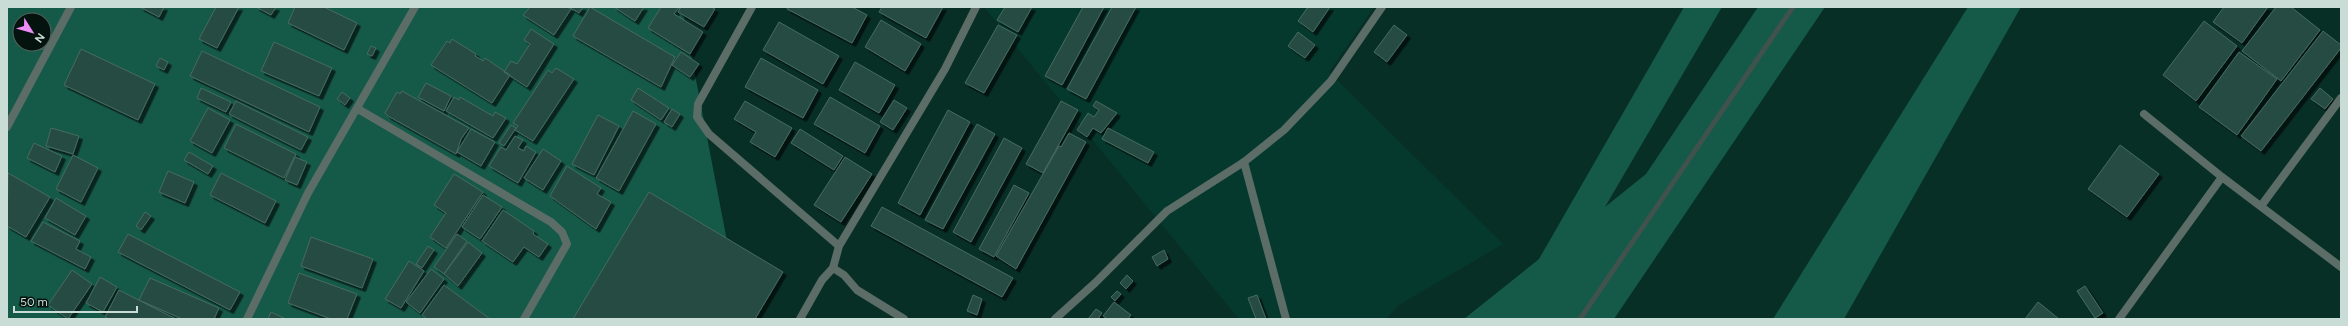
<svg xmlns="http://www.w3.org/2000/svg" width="2348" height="326" viewBox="0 0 2348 326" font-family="Figtree,sans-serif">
<defs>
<filter id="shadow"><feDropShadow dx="3.5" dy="3.5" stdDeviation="0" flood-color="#0009"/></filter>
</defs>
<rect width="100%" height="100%" fill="#082f25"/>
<path fill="#06392e" d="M 984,7 L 1374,7 L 1329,72 L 1503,244 L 1399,305 L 1386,319 L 1239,319 Z"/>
<path fill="#155949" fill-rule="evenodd" d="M 7,7 L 682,7 L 742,319 L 7,319 ZM 20,20 L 44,20 L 44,44 L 20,44 Z
M 1684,7 L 1722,7 L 1605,207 L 1646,174 L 1758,7 L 1825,7 L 1614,319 L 1464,319 L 1539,259 Z
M 1968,7 L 2021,7 L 1844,319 L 1773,319 Z"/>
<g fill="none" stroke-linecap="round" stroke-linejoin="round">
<path stroke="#40524c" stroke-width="5" d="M 1580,319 L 1793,7"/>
</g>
<path fill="#284c42" stroke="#466b60" filter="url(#shadow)" d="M 140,7 L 164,7 L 159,17 Z
M 216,7 L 239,7 L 217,48 L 199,39 Z
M 256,7 L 276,7 L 271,15 Z
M 295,7 L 324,7 L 357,23 L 344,50 L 288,23 Z
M 530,7 L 567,7 L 571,9 L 554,35 L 523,15 Z
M 569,7 L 583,7 L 579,13 Z
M 590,7 L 675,57 L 661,87 L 573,36 Z
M 614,7 L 644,7 L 635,21 Z
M 661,7 L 679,7 L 674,14 L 703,32 L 690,54 L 648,28 Z
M 681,7 L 711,7 L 715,9 L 704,27 L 678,12 Z
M 788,7 L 852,7 L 867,15 L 852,43 L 787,9 Z
M 882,7 L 943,7 L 926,38 L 879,12 Z
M 1005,7 L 1032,7 L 1018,32 L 997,20 Z
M 1083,7 L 1104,7 L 1062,85 L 1045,76 Z
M 1112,7 L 1136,7 L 1086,99 L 1067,89 Z
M 1308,7 L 1330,7 L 1313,32 L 1298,21 Z
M 2224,7 L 2268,7 L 2242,43 L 2213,22 Z
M 2276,7 L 2291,7 L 2320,30 L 2281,81 L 2242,51 Z
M 881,20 L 921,44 L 905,71 L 865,47 Z
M 2204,21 L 2237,46 L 2196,101 L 2163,75 Z
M 779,22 L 839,56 L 823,84 L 763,50 Z
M 998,25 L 1017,35 L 984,93 L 965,83 Z
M 1394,25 L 1407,35 L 1387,62 L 1374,52 Z
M 531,29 L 554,44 L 527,87 L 504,72 L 511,61 L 517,64 L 530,44 L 524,40 Z
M 2323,31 L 2341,45 L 2341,48 L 2261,151 L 2241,136 Z
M 1298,32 L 1315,45 L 1305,58 L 1288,46 Z
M 46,34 L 50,36 L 43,50 L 39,48 L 41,44 L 44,44 Z
M 452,39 L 476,54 L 475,56 L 483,61 L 485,58 L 510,75 L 492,103 L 431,65 L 447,41 L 450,43 Z
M 274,42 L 332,68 L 319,96 L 261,71 Z
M 371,46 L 376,48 L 372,56 L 367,54 Z
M 81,49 L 155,84 L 138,120 L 64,85 Z
M 202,51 L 320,107 L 309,132 L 190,76 Z
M 681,52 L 699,64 L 690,77 L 672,65 Z
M 2239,52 L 2277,79 L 2237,135 L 2199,107 Z
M 160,58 L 168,62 L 164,70 L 156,66 Z
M 761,58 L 818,90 L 803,118 L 745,87 Z
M 855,62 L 895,85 L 879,113 L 839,90 Z
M 556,68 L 574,79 L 533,141 L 515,130 L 518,126 L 513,123 L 548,70 L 552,73 Z
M 426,83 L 451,96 L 444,111 L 418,97 Z
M 201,88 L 231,102 L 226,112 L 197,98 Z
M 638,88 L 669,108 L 661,120 L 631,100 Z
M 2320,88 L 2333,99 L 2325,109 L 2311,99 Z
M 402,91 L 469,128 L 461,139 L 456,154 L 388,116 L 385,113 L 397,92 L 400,94 Z
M 342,92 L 350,98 L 345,105 L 337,99 Z
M 454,97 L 459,100 L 460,97 L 493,116 L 495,112 L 506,118 L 493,138 L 446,111 Z
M 830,97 L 880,126 L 865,153 L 814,124 Z
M 894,100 L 907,108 L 893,130 L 880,122 Z
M 236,101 L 308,137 L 301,150 L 229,114 Z
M 745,101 L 792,128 L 775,157 L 750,142 L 756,132 L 734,119 Z
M 1061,101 L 1078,110 L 1043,173 L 1026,164 Z
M 1096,101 L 1117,113 L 1101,133 L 1093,128 L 1087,137 L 1077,130 L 1088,113 L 1094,117 L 1099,110 L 1093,106 Z
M 208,108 L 230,120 L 212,153 L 190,141 Z
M 672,109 L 680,114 L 672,127 L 664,122 Z
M 948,110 L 970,122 L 920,215 L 898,203 Z
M 633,111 L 656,124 L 619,191 L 596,178 Z
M 598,115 L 619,126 L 594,175 L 572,164 Z
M 236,124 L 296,154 L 284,178 L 224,148 Z
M 977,124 L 995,134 L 943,229 L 925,220 Z
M 511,125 L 516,128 L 504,146 L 499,143 Z
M 51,128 L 79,136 L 73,154 L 46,146 Z
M 1108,128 L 1154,152 L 1148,163 L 1102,139 Z
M 471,129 L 495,142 L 481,166 L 457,152 Z
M 800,129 L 843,156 L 834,170 L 791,143 Z
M 1069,133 L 1086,142 L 1016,269 L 996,256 L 1059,146 L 1061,147 Z
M 515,136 L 523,140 L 518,148 L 524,151 L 526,146 L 536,152 L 518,183 L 489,166 L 501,147 L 506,150 Z
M 1004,138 L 1022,148 L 971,242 L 953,232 Z
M 34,143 L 62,156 L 55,172 L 27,158 Z
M 2120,145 L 2159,174 L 2127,217 L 2088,189 Z
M 543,149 L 561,161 L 543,190 L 524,178 Z
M 189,152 L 213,166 L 208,174 L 184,160 Z
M 73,155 L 98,168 L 81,202 L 56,189 Z
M 295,157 L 307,162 L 297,185 L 285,180 Z
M 845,157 L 872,174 L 841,222 L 814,205 Z
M 567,166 L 601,188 L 597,194 L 611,202 L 596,229 L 550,196 Z
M 168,171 L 194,182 L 185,203 L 159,192 Z
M 8,173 L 50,197 L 26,237 L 7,226 Z
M 221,173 L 276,201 L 265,223 L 210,195 Z
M 454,174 L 483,192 L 446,248 L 430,237 L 446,213 L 434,205 Z
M 1014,185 L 1029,193 L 994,257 L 979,249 Z
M 649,192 L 783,272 L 755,319 L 573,319 Z
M 483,195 L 502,207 L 480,239 L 462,227 Z
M 56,198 L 86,216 L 75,235 L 45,218 Z
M 882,207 L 1013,278 L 1002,297 L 871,226 Z
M 503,210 L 534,231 L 533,234 L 548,244 L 539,257 L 524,247 L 513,262 L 482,241 Z
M 145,212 L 151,216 L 141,230 L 136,226 Z
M 43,222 L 80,241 L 76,249 L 91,257 L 85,269 L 31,241 Z
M 128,234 L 240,292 L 230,310 L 118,252 Z
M 457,234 L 467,241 L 444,274 L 434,267 Z
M 311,237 L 373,259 L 362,288 L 301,266 Z
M 468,242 L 482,253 L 458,286 L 444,274 Z
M 428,246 L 434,250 L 422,268 L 416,264 Z
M 1164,250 L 1168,259 L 1157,266 L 1152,257 Z
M 409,261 L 424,271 L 401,308 L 385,299 Z
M 431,269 L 444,279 L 420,313 L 406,302 Z
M 72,270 L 92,284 L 68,319 L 48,305 Z
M 299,273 L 357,294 L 347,319 L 331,319 L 288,303 Z
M 1127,275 L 1133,281 L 1126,289 L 1120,283 Z
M 100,277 L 117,287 L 103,312 L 86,303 Z
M 150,278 L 219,308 L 214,319 L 182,319 L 139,300 Z
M 444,285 L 490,319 L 427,319 L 422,315 Z
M 2085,286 L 2103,313 L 2095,318 L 2077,291 Z
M 119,290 L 176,319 L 109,319 L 105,317 Z
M 1117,291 L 1121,294 L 1115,301 L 1111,297 Z
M 973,295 L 982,299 L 977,315 L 967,311 Z
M 1257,295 L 1266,319 L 1256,319 L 1248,298 Z
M 1114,302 L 1131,315 L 1128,319 L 1107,319 L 1103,316 Z
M 2038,302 L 2059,319 L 2025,319 Z
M 1096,309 L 1102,313 L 1098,319 L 1088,319 Z
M 271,312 L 286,319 L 268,319 Z"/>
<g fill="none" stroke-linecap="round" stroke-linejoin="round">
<path stroke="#5c6c67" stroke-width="8" d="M 2144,114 L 2222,177 L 2341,267
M 2261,206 L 2341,98
M 2119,319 L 2222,177"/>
<path stroke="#5c6c67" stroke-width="8" d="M 752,7 L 698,104 L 697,117 L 709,134 L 839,246
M 358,109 L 551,222 L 562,232 L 567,244 L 524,319
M 7,127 L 71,7
M 1244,162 L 1286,319
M 833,268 L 839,246 L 945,69 L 976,7
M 247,319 L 308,193 L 415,7"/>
<path stroke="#5c6c67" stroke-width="8" d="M 800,319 L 822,280 L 833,268 L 844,275 L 857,290 L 904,319
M 1055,319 L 1095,283 L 1167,211 L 1244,162 L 1284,130 L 1331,81 L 1382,7"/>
</g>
<rect width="2348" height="326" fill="none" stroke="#c9ddd6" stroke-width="16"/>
<g transform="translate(32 32) rotate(127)"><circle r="19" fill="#05130f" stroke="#53645f"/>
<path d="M0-3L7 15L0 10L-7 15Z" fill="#ee8cf8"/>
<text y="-6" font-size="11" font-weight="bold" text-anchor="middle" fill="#c9ddd6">N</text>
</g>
<path d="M14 306v6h123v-6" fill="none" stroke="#c9ddd6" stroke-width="2"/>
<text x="20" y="306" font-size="12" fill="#c9ddd6" stroke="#05130f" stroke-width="3" paint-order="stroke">50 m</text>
</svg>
